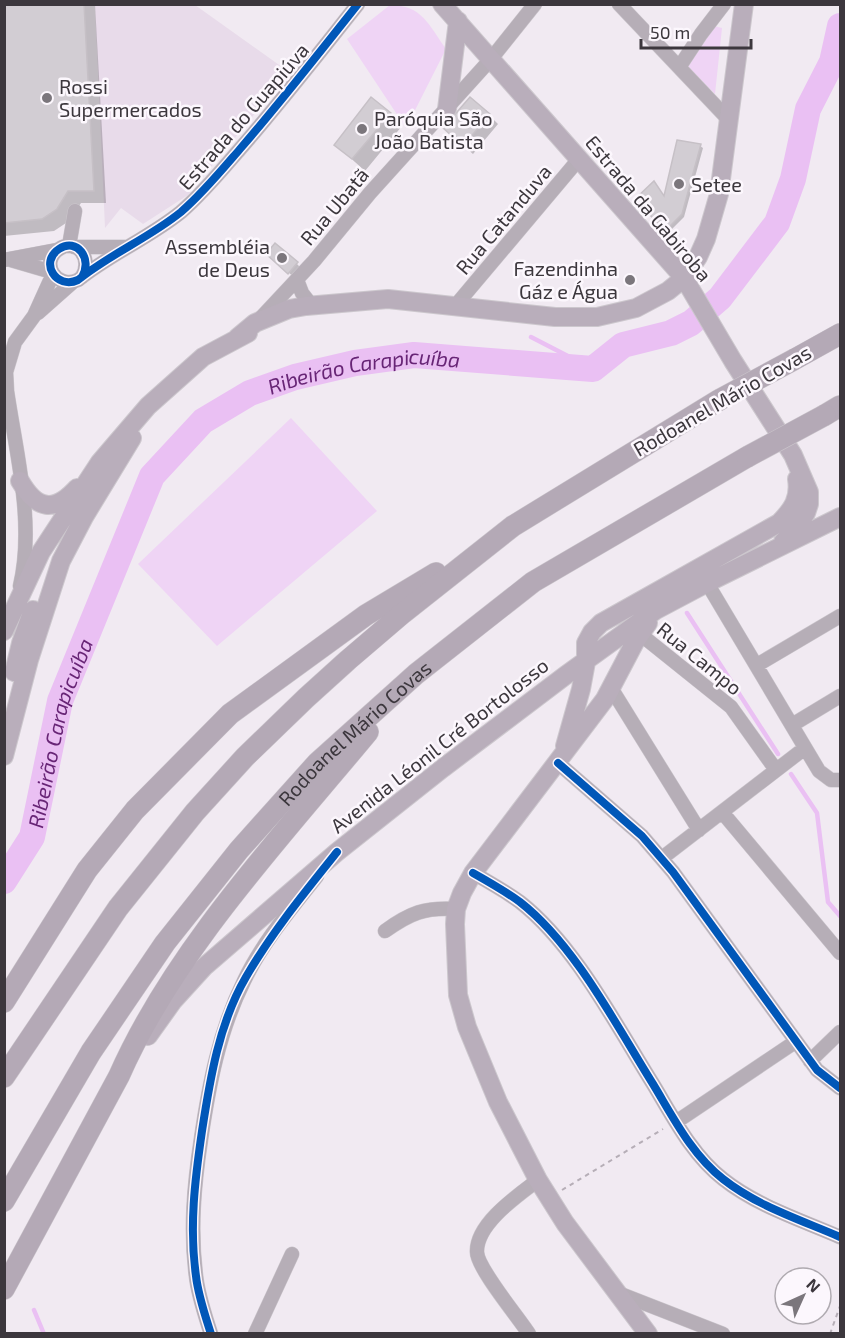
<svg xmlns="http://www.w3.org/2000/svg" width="845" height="1338" viewBox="0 0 845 1338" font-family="'Exo 2',sans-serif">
<rect width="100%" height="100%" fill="#f1eaf2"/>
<path fill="#e8dbea" d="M 95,5 L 195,5 L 289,72 L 188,195 L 143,224 L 121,208 L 105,228 Z"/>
<path fill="#efd4f5" d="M 390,5 C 422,5 429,25 446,49 L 406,128 L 347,39 Z
M 714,26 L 722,28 L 715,94 L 687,66 Z
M 291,418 L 377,511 L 217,646 L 138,564 Z"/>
<path fill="#0003" d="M 4,4 L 95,4 L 106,203 L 81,203 L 69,221 L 54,231 L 4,236 Z
M 371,99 L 402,126 L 365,171 L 336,145 Z
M 489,115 L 498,124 L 473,154 L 454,137 Z
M 700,146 L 703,148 L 684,217 L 669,232 L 637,199 L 665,199 Z
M 274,260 L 297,264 L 302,269 L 295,278 Z"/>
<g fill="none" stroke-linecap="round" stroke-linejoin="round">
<path stroke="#eac0f3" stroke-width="4.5" d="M 531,337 L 593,369
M 687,613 L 778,754
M 791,774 L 817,813 L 828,902 L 840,916
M 34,1310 L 44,1334"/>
<path stroke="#eac0f3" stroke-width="26" id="s1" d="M 4,881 L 32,837 L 60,701 L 152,476 L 203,421 L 250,393 L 295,377 L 355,363 L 414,355 L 593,369 L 623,345 L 671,333 L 691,323 L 720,298 L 777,223 L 793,179 L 808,109 L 832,62 L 840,26"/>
</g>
<path fill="#d2cdd3" stroke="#c6c0c6" stroke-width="1.5" d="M 4,4 L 84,4 L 94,191 L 68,191 L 57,209 L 42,219 L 4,223 Z
M 371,97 L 391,113 L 352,159 L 334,145 Z
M 470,97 L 490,114 L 463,146 L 443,128 Z
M 677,140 L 701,144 L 682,214 L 665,231 L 635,199 L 654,181 L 664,196 Z
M 275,243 L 298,262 L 288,274 L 266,254 Z"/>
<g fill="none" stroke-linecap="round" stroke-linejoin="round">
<defs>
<path id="minor" d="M 619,4 L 729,120
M 680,66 L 701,34 L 724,4
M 69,246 L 75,211
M 74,247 L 126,247
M 4,260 L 57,250
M 11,260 L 52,272
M 82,277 C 93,259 77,237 59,249 C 39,262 56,290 78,280 C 110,254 149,238 181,212 C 203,193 221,171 240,149 C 281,102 319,53 358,4
M 297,280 L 302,293 L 312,306
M 456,305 L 579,159
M 38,313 L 73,282
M 259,320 L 314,261 L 370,193 L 491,59 L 535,4
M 707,583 L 819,771 L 831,780 L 840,780
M 20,586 C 35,523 16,453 7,391 L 6,372 L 15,342 L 34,316 L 53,274
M 640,634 L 731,707 L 776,770
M 757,665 L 840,616
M 611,688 L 699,830
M 792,725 L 840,696
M 558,763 L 642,836 L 673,872 L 817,1070 L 840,1088
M 722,812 L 840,953
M 662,858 L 805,748
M 473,873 C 489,882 505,891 520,902 C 575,945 616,1025 653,1084 C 673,1117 692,1155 723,1179 C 757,1206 801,1220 840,1237
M 385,931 C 410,913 425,907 456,909
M 810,1061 L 840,1032
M 676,1122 L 795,1042
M 618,1293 L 723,1334
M 211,1334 C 205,1315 198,1295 196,1276 C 190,1230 194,1185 201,1139 C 209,1085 219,1031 244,981 C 262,943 291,909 317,876
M 255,1334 L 292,1254
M 529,1334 C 519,1318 477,1268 477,1252 C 476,1224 517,1196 538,1180"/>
<path id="major" d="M 442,4 L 684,278 L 733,361 L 793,455 L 809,492 L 809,504 L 806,513 L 794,532 L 783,542
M 447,109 L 458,21
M 237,338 L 255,323 L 289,309 L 306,306 L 388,299 L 555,317 L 597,317 L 636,308 L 668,291 L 684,278 L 698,257 L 706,239 L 719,194 L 744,4
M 20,481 C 37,510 54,513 77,488
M 648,623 L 636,640 L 605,699 L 473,873 L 462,893 L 456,909 L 455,924 L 458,995 L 467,1027 L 498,1102 L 538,1180 L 565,1223 L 648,1334
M 4,631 L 41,552 L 100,462 L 148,406 L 203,357 L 248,333
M 14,672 L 21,643 L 33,610
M 565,746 L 581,689 L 586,662 L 586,643 L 592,632 L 601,623 L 779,523 C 793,509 800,498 797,479
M 4,756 L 29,660 L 61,561 L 84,517 L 132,438
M 148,1036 L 173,1001 L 204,967 L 337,852 L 443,768 L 566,675 L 656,610 L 707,583 L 840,517"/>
<g id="highway">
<path d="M 795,359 L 840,334"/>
<path d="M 825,415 L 840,406"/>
<path d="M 4,1002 L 87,870 L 135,810 L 230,714 L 366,615 L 436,573"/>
<path d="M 4,1077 L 118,908 L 195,812 L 245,757 L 306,698 L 348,660 L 403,613 L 513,526 L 719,400"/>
<path id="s2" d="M 4,1201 L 91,1052 L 165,943 L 239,850 L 317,763 L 416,674 L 533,582 L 747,457"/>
<path d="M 4,1289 L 119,1076 C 174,951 281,837 368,732"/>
</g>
</defs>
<use href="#minor" stroke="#ccc7cd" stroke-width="15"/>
<use href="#major" stroke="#ccc7cd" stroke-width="20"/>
<use href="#highway" stroke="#ccc7cd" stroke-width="22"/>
<path stroke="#b6aeb7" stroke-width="2" stroke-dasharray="4.5 4.5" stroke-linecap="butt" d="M 562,1190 L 663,1129
M 830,1334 L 840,1306"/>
<use href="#minor" stroke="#b6aeb7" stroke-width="14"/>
<use href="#major" stroke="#b9aebb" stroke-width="18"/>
<use href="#highway" stroke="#b4a9b6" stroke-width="21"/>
<defs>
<path id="highway-bridge" d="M 719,400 L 795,359
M 747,457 L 825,415"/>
</defs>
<use href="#highway-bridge" stroke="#ccc7cd" stroke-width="22" stroke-linecap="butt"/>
<use href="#highway-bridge" stroke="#b4a9b6" stroke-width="21"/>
<defs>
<path id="cycleway" d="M 82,277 C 93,259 77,237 59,249 C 39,262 56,290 78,280 C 110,254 149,238 181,212 C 203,193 221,171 240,149 C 281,102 319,53 358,4
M 558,763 L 642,836 L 673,872 L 817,1070 L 840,1088
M 473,873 C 489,882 505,891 520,902 C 575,945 616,1025 653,1084 C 673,1117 692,1155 723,1179 C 757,1206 801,1220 840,1237
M 211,1334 C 205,1315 198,1295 196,1276 C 189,1227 195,1179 202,1131 C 210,1079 219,1023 246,977 C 272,932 305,892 337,852"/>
</defs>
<use href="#cycleway" stroke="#fcf7fd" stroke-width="11"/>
<use href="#cycleway" stroke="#0057b8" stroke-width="8"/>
</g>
<g fill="#7b767c" stroke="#fcf7fd" stroke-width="2">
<circle cx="47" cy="98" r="6"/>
<circle cx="362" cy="129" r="6"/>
<circle cx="679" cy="184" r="6"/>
<circle cx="282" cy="258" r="6"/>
<circle cx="630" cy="280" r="6"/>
</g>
<g text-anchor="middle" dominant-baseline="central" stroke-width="5" stroke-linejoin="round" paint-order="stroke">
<g font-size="20" fill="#3c373d" stroke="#fcf7fd" text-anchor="start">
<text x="59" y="86">Rossi<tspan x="59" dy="23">Supermercados</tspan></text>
<text x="374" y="118">Paróquia São<tspan x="374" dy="23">João Batista</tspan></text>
<text x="691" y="184">Setee</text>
<text x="270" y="246" text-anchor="end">Assembléia<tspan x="270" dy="23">de Deus</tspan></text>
<text x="618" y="268" text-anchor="end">Fazendinha<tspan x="618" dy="23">Gáz e Água</tspan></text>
</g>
<g font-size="20" fill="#3c373d" stroke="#fcf7fd">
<text transform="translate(243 116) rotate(-49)">Estrada do Guapiúva</text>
<text transform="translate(334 206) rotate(-50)">Rua Ubatã</text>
<text transform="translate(649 208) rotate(50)">Estrada da Gabiroba</text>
<text transform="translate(503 219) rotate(-50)">Rua Catanduva</text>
<text transform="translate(722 400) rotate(-30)">Rodoanel Mário Covas</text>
<text transform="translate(700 658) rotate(39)">Rua Campo</text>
<text stroke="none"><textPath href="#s2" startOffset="588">Rodoanel Mário Covas</textPath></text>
<text transform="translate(439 745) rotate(-38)">Avenida Léonil Cré Bortolosso</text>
</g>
<g font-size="21" font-style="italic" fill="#682576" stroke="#fcf7fd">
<text stroke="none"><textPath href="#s1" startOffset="681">Ribeirão Carapicuíba</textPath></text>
<text stroke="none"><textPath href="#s1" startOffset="160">Ribeirão Carapicuíba</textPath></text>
</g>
</g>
<rect width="845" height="1338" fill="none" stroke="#3c373d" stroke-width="12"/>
<g transform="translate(803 1296) rotate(45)"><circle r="28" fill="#fcf7fd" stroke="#afaab0" stroke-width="1.5"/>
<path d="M0-4.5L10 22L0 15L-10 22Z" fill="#7b767c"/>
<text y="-9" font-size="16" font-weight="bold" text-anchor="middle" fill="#3c373d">N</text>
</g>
<path d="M641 39v9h110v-9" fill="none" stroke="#3c373d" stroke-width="3"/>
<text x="650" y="39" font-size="18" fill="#3c373d" stroke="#fcf7fd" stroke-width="4.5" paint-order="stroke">50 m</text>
</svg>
